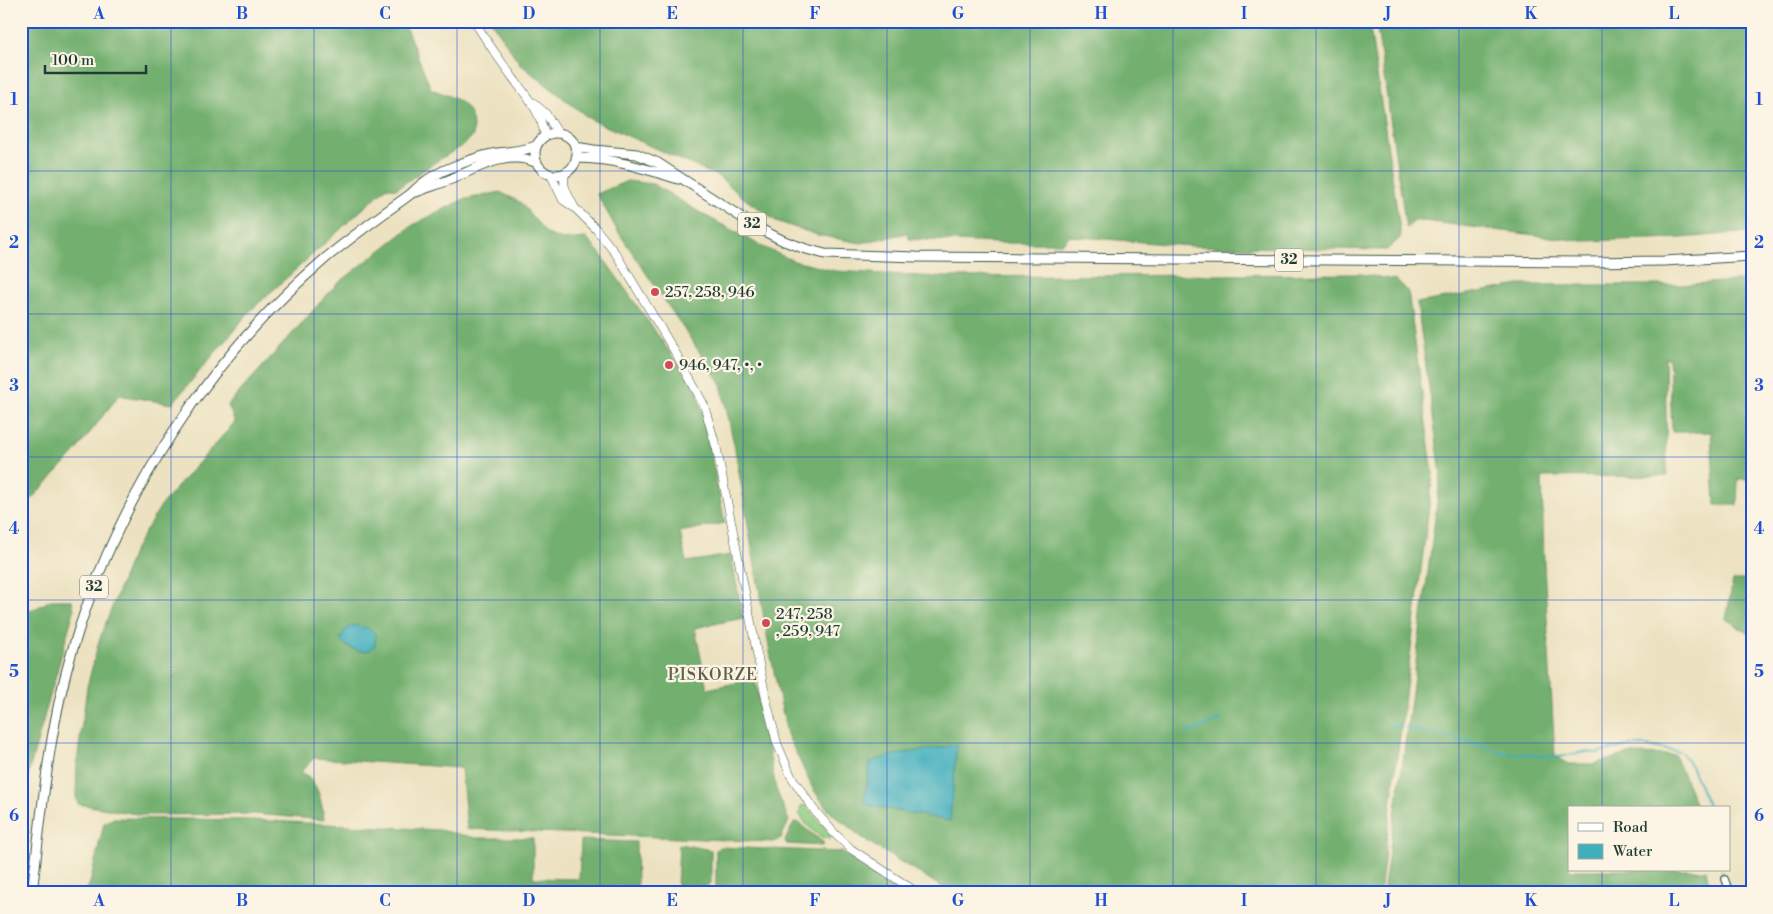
<svg xmlns="http://www.w3.org/2000/svg" width="1773" height="914" viewBox="0 0 1773 914" font-family="'Libre Bodoni',serif">
<rect width="100%" height="100%" fill="#fcf5e5"/>
<filter id="ink" filterUnits="userSpaceOnUse"><feTurbulence type="fractalNoise" baseFrequency=".02" numOctaves="2"/><feDisplacementMap in="SourceGraphic" scale="10" xChannelSelector="R" yChannelSelector="G"/><feConvolveMatrix kernelMatrix="1 2 1 2 8 2 1 2 1" color-interpolation-filters="sRGB"/></filter>
<filter id="wash" filterUnits="userSpaceOnUse"><feTurbulence type="fractalNoise" baseFrequency=".0096" numOctaves="4" result="noise"/><feDisplacementMap in="SourceGraphic" scale="20" xChannelSelector="R" yChannelSelector="G"/><feGaussianBlur stdDeviation="1.12" result="paint"/><feColorMatrix in="noise" values="0 0 0 0 0 0 0 0 0 0 0 0 0 0 0 0 0 1.4 0 .05"/><feComposite in="paint" operator="in"/></filter>
<g filter="url(#wash)">
<rect width="100%" height="100%" fill="#ece2c1"/>
<path fill="#8fcc81" stroke="#57845a" d="M 805,805 L 831,835 L 830,839 C 818,839 804,823 799,813 L 801,806 Z"/>
<path fill="#73b06f" stroke="#497652" d="M 21,21 L 410,21 L 404,23 L 431,89 C 458,99 475,104 473,136 L 461,147 L 440,159 L 396,189 L 387,187 L 250,311 L 172,404 L 119,395 L 72,456 L 21,510 Z
M 491,21 L 1369,21 L 1401,237 L 1387,250 L 1191,246 L 1069,236 L 1063,243 L 998,243 L 909,239 L 908,233 L 861,243 L 817,235 L 776,221 L 745,199 L 719,177 L 590,119 L 520,64 Z
M 1376,21 L 1752,21 L 1752,232 L 1681,238 L 1582,241 L 1416,220 L 1406,228 Z
M 627,181 L 653,184 L 699,212 L 763,247 L 794,261 L 835,271 L 936,277 L 1361,274 L 1396,280 L 1408,291 L 1433,474 L 1380,893 L 952,893 L 865,840 L 829,811 L 813,789 L 787,734 L 769,647 L 735,449 L 721,384 L 617,230 L 597,194 Z
M 500,192 L 520,202 L 547,234 L 563,240 L 586,238 L 599,252 L 698,392 L 725,523 L 680,532 L 686,562 L 731,555 L 743,618 L 695,628 L 707,689 L 755,679 L 776,789 L 789,821 L 781,838 L 774,842 L 467,829 L 461,768 L 314,758 L 301,772 C 318,779 322,803 324,820 L 255,814 L 142,815 L 78,804 L 76,796 L 77,762 L 87,687 L 99,641 L 134,550 L 162,504 L 235,422 L 228,405 L 336,285 L 413,225 L 462,200 Z
M 1752,280 L 1752,479 L 1738,479 L 1737,505 L 1715,505 L 1711,432 L 1672,432 L 1669,358 L 1665,358 L 1667,476 L 1542,477 L 1544,565 L 1555,757 L 1569,764 L 1594,764 L 1629,754 L 1675,755 L 1697,808 L 1569,808 L 1569,870 L 1706,870 L 1711,893 L 1383,893 L 1402,768 L 1441,473 L 1417,303 L 1519,285 L 1680,285 Z
M 1733,580 L 1752,580 L 1752,636 L 1726,619 Z
M 51,600 L 72,600 L 74,610 L 21,800 L 21,608 L 31,611 Z
M 114,818 L 252,820 L 439,830 L 476,838 L 533,838 L 533,878 L 579,879 L 581,840 L 636,842 L 637,886 L 612,886 L 612,893 L 85,893 L 90,883 L 104,823 Z
M 794,822 L 797,822 L 824,843 L 823,846 L 787,844 L 785,841 Z
M 679,844 L 711,850 L 711,883 L 706,887 L 677,886 Z
M 719,847 L 842,852 L 886,885 L 898,893 L 716,893 L 716,850 Z"/>
<path fill="#40aebd" stroke="#307678" d="M 354,625 L 367,628 L 375,634 C 380,659 351,653 340,640 L 346,629 Z
M 957,745 L 950,821 L 867,805 L 864,802 L 870,762 L 893,755 Z"/>
<g fill="none" stroke-linecap="round" stroke-linejoin="round">
<path stroke="#40aebd" stroke-width="2" d="M 1390,725 L 1402,727
M 1406,728 L 1469,741 L 1505,753 L 1559,757 L 1583,752 L 1596,753 L 1628,746 L 1647,746 L 1679,752
M 1186,734 L 1222,719
M 1682,753 L 1691,766 L 1709,808
M 1722,870 L 1725,893"/>
</g>
</g>
<g filter="url(#ink)">
<g fill="none" stroke-linecap="round" stroke-linejoin="round">
<defs>
<path id="street" d="M 1725,879 L 1730,893"/>
<path id="secondary" d="M 474,21 C 487,42 502,63 516,82 C 530,100 541,114 545,136
M 534,103 L 546,114 L 558,133
M 566,172 C 560,184 569,197 575,208
M 549,174 L 552,177 L 563,200 L 575,208 L 596,229 L 616,254 L 678,357 L 704,405 L 717,450 L 766,699 L 777,743 L 791,776 L 814,810 L 835,834 L 851,849 L 918,893"/>
<path id="primary" d="M535 154a21 21 0 1 1 42 0a21 21 0 1 1-42 0Z
M 575,147 L 594,150 L 637,154 L 658,163 L 758,228 L 784,241 L 806,249 L 825,254 L 916,257 L 1584,262 L 1664,261 L 1752,256
M 576,158 C 612,158 644,168 678,179
M 416,192 C 429,187 442,183 454,178 C 478,167 510,149 537,163
M 32,893 C 42,810 49,725 74,645 C 119,495 207,359 327,257 C 353,236 380,216 408,196 C 414,192 417,187 423,183 C 431,177 442,171 452,167 C 467,161 483,155 498,153 C 511,151 524,151 536,146"/>
</defs>
<use href="#street" stroke="#3e5649" stroke-width="8"/>
<use href="#secondary" stroke="#3e5649" stroke-width="9"/>
<use href="#primary" stroke="#3e5649" stroke-width="11"/>
<use href="#street" stroke="#fff" stroke-width="5.5"/>
<use href="#secondary" stroke="#fff" stroke-width="8"/>
<use href="#primary" stroke="#fff" stroke-width="9"/>
</g>
</g>
<path fill="none" stroke="#1d4ed8" stroke-width="1" stroke-opacity="0.55" d="M 171,21 L 171,893M 314,21 L 314,893M 457,21 L 457,893M 600,21 L 600,893M 743,21 L 743,893M 887,21 L 887,893M 1030,21 L 1030,893M 1173,21 L 1173,893M 1316,21 L 1316,893M 1459,21 L 1459,893M 1602,21 L 1602,808M 21,171 L 1752,171M 21,314 L 1752,314M 21,457 L 1752,457M 21,600 L 1752,600M 21,743 L 1752,743M 1602,870 L 1602,893"/>
<g fill="#d1495b" stroke="#fcf5e5" stroke-width="2">
<circle cx="655" cy="292" r="5"/>
<circle cx="669" cy="365" r="5"/>
<circle cx="766" cy="623" r="5"/>
</g>
<g text-anchor="middle" dominant-baseline="central" stroke-width="4.5" stroke-linejoin="round" paint-order="stroke">
<g fill="#fcf5e5" stroke="#617469" stroke-width="1">
<rect x="738" y="212.5" width="28" height="23" rx="4"/>
<rect x="1275" y="248.5" width="28" height="23" rx="4"/>
<rect x="80" y="575.5" width="28" height="23" rx="4"/>
</g>
<g font-size="14" font-weight="bold" fill="#1f3d34">
<text x="752" y="224">32</text>
<text x="1289" y="260">32</text>
<text x="94" y="587">32</text>
</g>
<g font-size="15" fill="#1f3d34" stroke="#fcf5e5" text-anchor="start">
<text x="665" y="292">257, 258, 946</text>
<text x="679" y="365">946, 947, •, •</text>
<text x="776" y="614">247, 258<tspan x="776" dy="17">, 259, 947</tspan></text>
</g>
<g font-size="16" letter-spacing="1" fill="#62604c" stroke="#fcf5e5">
<text x="713" y="675">PISKORZE</text>
</g>
</g>
<rect width="1773" height="914" fill="none" stroke="#fcf5e5" stroke-width="55"/>
<rect x="1568" y="806" width="162" height="65" fill="#fcf5e5" stroke="#a4ab9e"/>
<rect x="1578" y="823" width="25" height="8" fill="#ffffff" stroke="#a4ab9e"/>
<text x="1613" y="832" font-size="15" fill="#1f3d34">Road</text>
<rect x="1578" y="844" width="25" height="15" fill="#40aebd" stroke="#a4ab9e"/>
<text x="1613" y="856" font-size="15" fill="#1f3d34">Water</text>
<path d="M45 65v8h101v-8" fill="none" stroke="#1f3d34" stroke-width="2.5"/>
<text x="52" y="65" font-size="15" fill="#1f3d34" stroke="#fcf5e5" stroke-width="4" paint-order="stroke">100 m</text>
<rect x="28" y="28" width="1718" height="858" fill="none" stroke="#1d4ed8" stroke-width="2"/>
<g font-size="16" text-anchor="middle" font-weight="bold" fill="#1d4ed8">
<text x="99" y="19">A</text>
<text x="242" y="19">B</text>
<text x="385" y="19">C</text>
<text x="529" y="19">D</text>
<text x="672" y="19">E</text>
<text x="815" y="19">F</text>
<text x="958" y="19">G</text>
<text x="1101" y="19">H</text>
<text x="1244" y="19">I</text>
<text x="1388" y="19">J</text>
<text x="1531" y="19">K</text>
<text x="1674" y="19">L</text>
<text x="14" y="105">1</text>
<text x="1759" y="105">1</text>
<text x="14" y="248">2</text>
<text x="1759" y="248">2</text>
<text x="14" y="391">3</text>
<text x="1759" y="391">3</text>
<text x="14" y="534">4</text>
<text x="1759" y="534">4</text>
<text x="14" y="677">5</text>
<text x="1759" y="677">5</text>
<text x="14" y="821">6</text>
<text x="1759" y="821">6</text>
<text x="99" y="906">A</text>
<text x="242" y="906">B</text>
<text x="385" y="906">C</text>
<text x="529" y="906">D</text>
<text x="672" y="906">E</text>
<text x="815" y="906">F</text>
<text x="958" y="906">G</text>
<text x="1101" y="906">H</text>
<text x="1244" y="906">I</text>
<text x="1388" y="906">J</text>
<text x="1531" y="906">K</text>
<text x="1674" y="906">L</text>
</g>
</svg>
